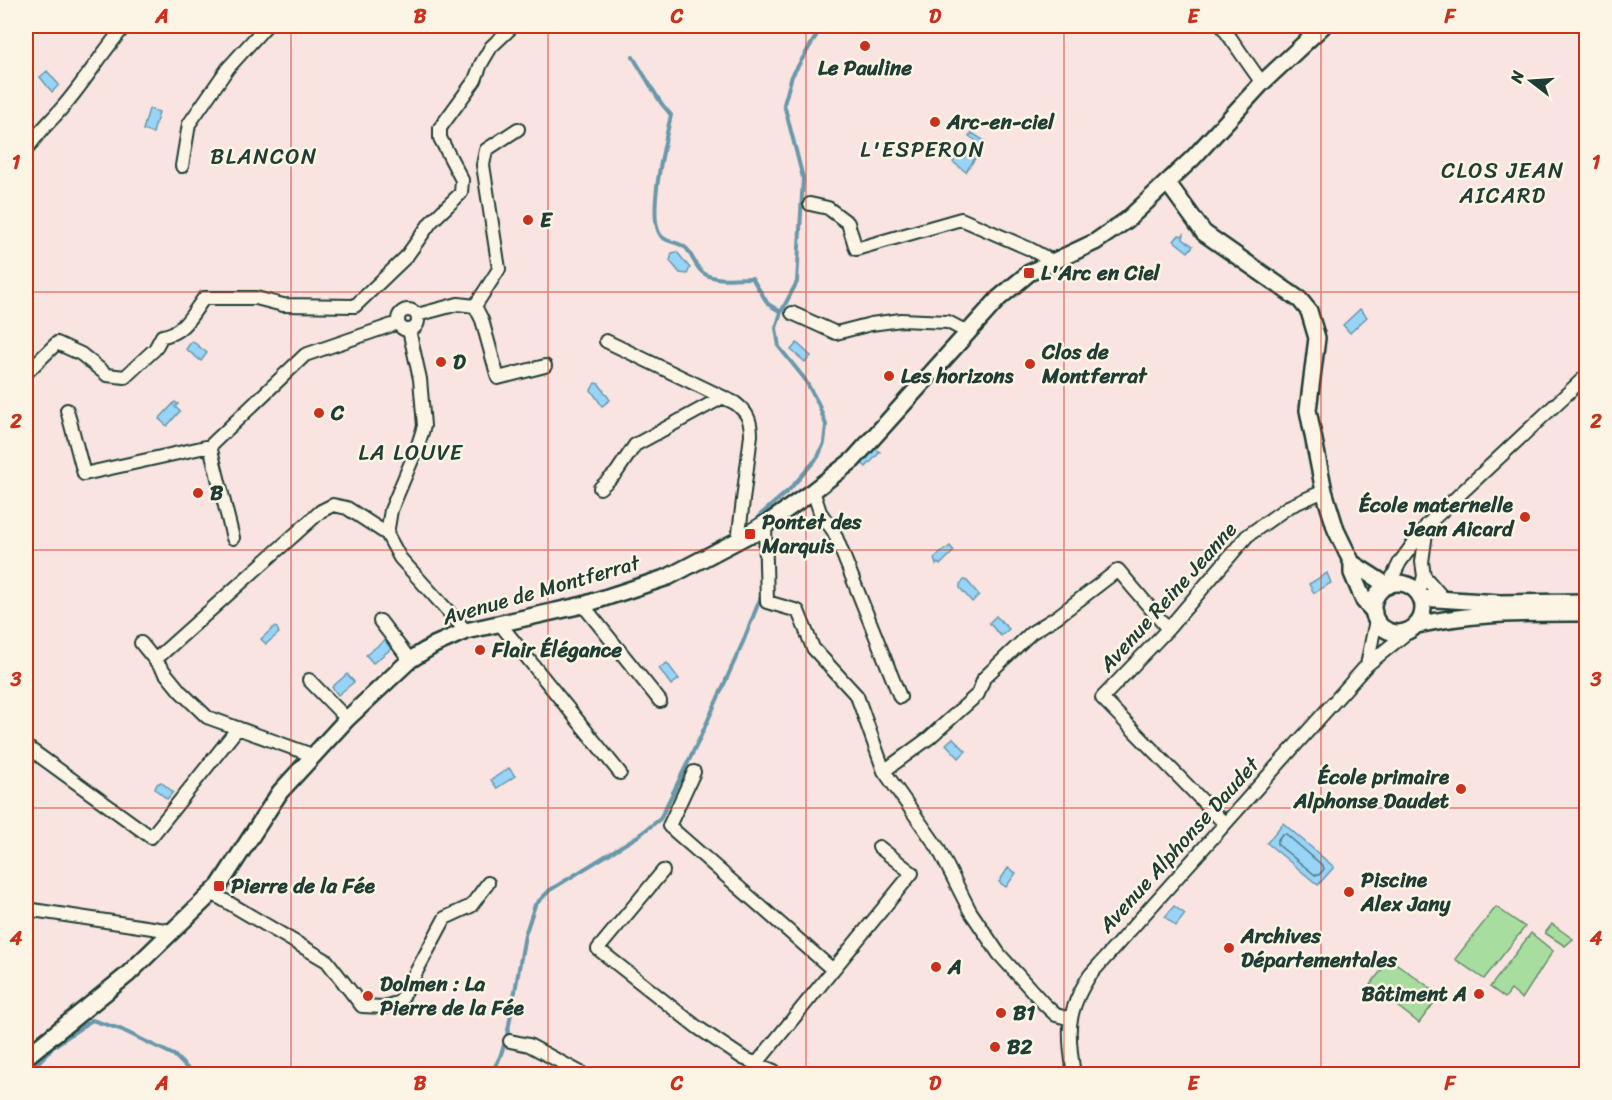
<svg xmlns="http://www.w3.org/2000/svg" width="1612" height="1100" viewBox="0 0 1612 1100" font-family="Sriracha,sans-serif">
<rect width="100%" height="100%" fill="#f9e4e2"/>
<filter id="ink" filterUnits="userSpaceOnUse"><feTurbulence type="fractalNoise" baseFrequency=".0167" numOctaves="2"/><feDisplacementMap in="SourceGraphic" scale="12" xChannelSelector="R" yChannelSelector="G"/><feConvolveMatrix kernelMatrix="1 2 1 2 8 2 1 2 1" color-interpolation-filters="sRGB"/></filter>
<g filter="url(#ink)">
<path fill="#a8dda0" stroke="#648d6a" stroke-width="1.5" d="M 1496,907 L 1525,927 L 1484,979 L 1455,959 Z
M 1552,924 L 1573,939 L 1565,946 L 1545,933 Z
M 1531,933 L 1553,951 L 1522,999 L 1511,990 L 1505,998 L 1490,987 Z
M 1390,959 L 1440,995 L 1419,1023 L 1370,985 Z"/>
<path fill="#98d4f8" stroke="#6898aa" stroke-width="1.5" d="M 47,71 L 59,85 L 52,92 L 40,77 Z
M 149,109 L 159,112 L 153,133 L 143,130 Z
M 972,133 L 986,142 L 966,172 L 953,162 L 959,153 L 965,157 L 978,142 L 969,136 Z
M 1184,234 L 1183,239 L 1193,246 L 1188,252 L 1174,241 L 1179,235 L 1181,236 Z
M 677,252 L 690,268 L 687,274 L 680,273 L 670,261 L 672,253 Z
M 1360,309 L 1367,317 L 1350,333 L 1343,325 Z
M 192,341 L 207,353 L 201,361 L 186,349 Z
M 797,343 L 811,356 L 805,362 L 791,350 Z
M 595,383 L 599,384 L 610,400 L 602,406 L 591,390 Z
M 175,402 L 178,404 L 175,407 L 180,411 L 167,426 L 159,419 Z
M 872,446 L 880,452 L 866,467 L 859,461 Z
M 950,546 L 954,551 L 940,565 L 938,563 L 936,565 L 934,558 Z
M 1327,573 L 1331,583 L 1314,593 L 1309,584 Z
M 964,580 L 967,581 L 979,595 L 972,602 L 960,588 L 960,584 Z
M 996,616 L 1009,629 L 1001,636 L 989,623 Z
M 274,627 L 277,628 L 279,633 L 266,644 L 261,639 Z
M 385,640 L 391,649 L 373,663 L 366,655 Z
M 667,663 L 679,679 L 671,685 L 659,668 Z
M 347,674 L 354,682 L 338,695 L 332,687 Z
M 953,738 L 966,751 L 959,758 L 946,744 Z
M 509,768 L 515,776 L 497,788 L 491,780 Z
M 161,782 L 173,792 L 167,799 L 155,789 L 157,784 Z
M 1283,823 L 1334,867 L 1318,885 L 1267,843 Z
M 1008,868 L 1016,873 L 1006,887 L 999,882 Z
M 1174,906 L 1185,914 L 1176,926 L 1165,917 Z"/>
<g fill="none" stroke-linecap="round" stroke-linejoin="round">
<path stroke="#4f7982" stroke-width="1.5" d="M 1282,834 L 1286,834 L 1323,866 L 1324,869 L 1319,875 L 1315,875 L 1277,844 L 1277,841 Z"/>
<path stroke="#6898aa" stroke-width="4" d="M 633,57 L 661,103 L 671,115 C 666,138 645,221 662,237 C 669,243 681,242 687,249 C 692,256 696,267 702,272 C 713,282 738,278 752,278 L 768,304 L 781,312
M 759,521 L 759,516 L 790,489 L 818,457 L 824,443 L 826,425 L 818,403 L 804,378 L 779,347 L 776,328 L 781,312 L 797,282 L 803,178 L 784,104 L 792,76 L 822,26
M 27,1074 L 54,1046 L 92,1020 L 120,1029 L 174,1055 L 193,1074
M 491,1074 L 500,1057 L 507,1036 L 525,935 L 535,905 L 550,890 L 638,836 L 660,819 L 699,740 L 743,642 L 762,594"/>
<defs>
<path id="minor" d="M 1222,26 L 1262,83
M 26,151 C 36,134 50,122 62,108 C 85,82 102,52 125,26
M 182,166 L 189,124 L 228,68 L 266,26
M 810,204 L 828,208 L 848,223 L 856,249 L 961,219 L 1030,249 L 1052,261
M 475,306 L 499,269 L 483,165 L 486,150 L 518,129
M398 320a10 10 0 1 1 20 0a10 10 0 1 1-20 0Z
M 792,313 L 836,333 L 871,324 L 901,320 L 948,322 L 967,332
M 417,315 L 458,304 L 475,306 L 482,320 L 498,378 L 545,366
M 409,330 L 420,379 L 424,426 L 417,448 L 391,510 L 387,534 L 400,558 L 466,631
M 606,341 L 735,403 C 747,412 751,420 751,435 L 738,541
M 26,373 L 57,343 L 81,354 L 107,375 L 125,377 L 155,349 L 162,336 C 183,334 192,314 204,298 L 256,298 L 283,305 L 355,306 L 406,257 L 431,222 L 461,193 L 462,180 L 440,138 L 440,128 L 475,80 L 481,64 L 491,47 L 513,26
M 67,410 L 84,474 L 210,446
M 600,488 L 616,473 L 635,445 L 723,397
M 813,491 L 820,512 L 834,532 L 900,697
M 765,525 L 767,602 L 798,611 L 813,648 L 857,696 L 884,771 L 938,848 L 970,911 L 999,954 L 1044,1004 L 1056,1015 L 1071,1019
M 233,538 L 210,446 L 305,355 L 398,323
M 1424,576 L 1443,598
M 1388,586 L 1400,562 L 1427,525 L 1586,376
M 1419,594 L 1424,576 L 1422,562 L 1427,526
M 583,605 L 660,701
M 380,621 L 410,660
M 500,624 L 620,773
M 141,643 L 180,691 L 207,717 L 312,755
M 156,659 L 321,511 L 333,505 L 347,508 L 387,534
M 1367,665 L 1376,620
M 309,680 L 347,719
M 26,750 L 30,749 L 151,837 L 238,728
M 884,771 L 929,738 L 978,694 L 984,678 L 1031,633 L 1058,616 L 1118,570 L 1168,629
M 694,772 L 669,826 L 833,970
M 1224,823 L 1102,698 L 1168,629 L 1247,536 L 1288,507 L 1324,491
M 663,871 L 598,949 L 697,1027 L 743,1058 L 774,1071
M 212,893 L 327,961 L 362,1006 L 384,1007 L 400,1002 L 445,918 L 471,906 L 488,883
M 26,909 L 172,931
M 510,1041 L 529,1045 L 583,1074
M 757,1063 L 912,873 L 879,847
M 1074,1074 C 1067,1032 1066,1012 1090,975 L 1367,665 L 1409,631"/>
<path id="tertiary" d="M 1167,182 L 1204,233 L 1300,300 L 1309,311 L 1317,338 L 1308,410 L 1324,491 L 1336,530 L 1352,563 L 1352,573 L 1364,601 L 1374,612
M 765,525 L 813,491 L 853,460 L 999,298 L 1029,273 L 1095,242 L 1127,220 L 1193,158 L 1262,83 L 1323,26
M 1352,563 L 1388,586
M1373 608a25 25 0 1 1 50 0a25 25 0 1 1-50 0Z
M 1421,598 L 1500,603 L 1586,602
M 1417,625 C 1474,612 1528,613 1586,613
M 26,1057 L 127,975 L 219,886 L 280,792 L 347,719 L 410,660 L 434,645 L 466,631 L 583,605 L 668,577 L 752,533"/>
<path id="secondary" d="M 752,533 L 765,525"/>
</defs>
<use href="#minor" stroke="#1f3d34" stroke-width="16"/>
<use href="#tertiary" stroke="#1f3d34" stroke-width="20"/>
<use href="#secondary" stroke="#1f3d34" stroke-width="22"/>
<use href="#minor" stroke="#fcf5e5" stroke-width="12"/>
<use href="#tertiary" stroke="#fcf5e5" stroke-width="15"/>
<use href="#secondary" stroke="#fcf5e5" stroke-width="18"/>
</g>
</g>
<path fill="none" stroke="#c8321e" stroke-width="1.5" stroke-opacity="0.55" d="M 291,26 L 291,1074M 548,26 L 548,1074M 806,26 L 806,1074M 1064,26 L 1064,1074M 1321,26 L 1321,1074M 26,292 L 1586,292M 26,550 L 1586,550M 26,808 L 1586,808"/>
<g fill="#c8321e" stroke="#fcf5e5" stroke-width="2">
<circle cx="865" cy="46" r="6"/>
<circle cx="935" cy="122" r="6"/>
<circle cx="528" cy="220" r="6"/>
<rect x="1023" y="267" width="12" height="12" rx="3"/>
<circle cx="441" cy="362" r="6"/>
<circle cx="1030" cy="364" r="6"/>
<circle cx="889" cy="376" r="6"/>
<circle cx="319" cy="413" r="6"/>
<circle cx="198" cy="493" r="6"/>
<circle cx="1525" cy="517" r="6"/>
<rect x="744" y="528" width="12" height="12" rx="3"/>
<circle cx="480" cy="650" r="6"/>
<circle cx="1461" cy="789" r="6"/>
<rect x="213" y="880" width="12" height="12" rx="3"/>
<circle cx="1349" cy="892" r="6"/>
<circle cx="1229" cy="948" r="6"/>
<circle cx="936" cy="967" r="6"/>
<circle cx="1479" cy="994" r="6"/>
<circle cx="368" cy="996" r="6"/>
<circle cx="1001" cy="1013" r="6"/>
<circle cx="995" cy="1047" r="6"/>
</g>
<g text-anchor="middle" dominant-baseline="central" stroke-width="5" stroke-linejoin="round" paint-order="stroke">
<g font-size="21" font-weight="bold" fill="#1f3d34" stroke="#fcf5e5" text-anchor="start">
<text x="865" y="68" text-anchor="middle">Le Pauline</text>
<text x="947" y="122">Arc-en-ciel</text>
<text x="540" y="220">E</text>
<text x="1041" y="273">L'Arc en Ciel</text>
<text x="1042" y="352">Clos de<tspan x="1042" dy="24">Montferrat</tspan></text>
<text x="453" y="362">D</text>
<text x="901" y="376">Les horizons</text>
<text x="331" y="413">C</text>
<text x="210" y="493">B</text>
<text x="1513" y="505" text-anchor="end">École maternelle<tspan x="1513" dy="24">Jean Aicard</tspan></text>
<text x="762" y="522">Pontet des<tspan x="762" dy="24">Marquis</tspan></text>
<text x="492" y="650">Flair Élégance</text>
<text x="1449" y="777" text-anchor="end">École primaire<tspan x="1449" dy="24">Alphonse Daudet</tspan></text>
<text x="1361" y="880">Piscine<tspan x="1361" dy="24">Alex Jany</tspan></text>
<text x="231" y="886">Pierre de la Fée</text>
<text x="1241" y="936">Archives<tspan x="1241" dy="24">Départementales</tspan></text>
<text x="948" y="967">A</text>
<text x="380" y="984">Dolmen : La<tspan x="380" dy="24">Pierre de la Fée</tspan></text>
<text x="1467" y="994" text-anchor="end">Bâtiment A</text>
<text x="1013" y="1013">B1</text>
<text x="1007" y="1047">B2</text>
</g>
<g font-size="21" fill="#1f3d34" stroke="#fcf5e5">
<text transform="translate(541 590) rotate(-16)">Avenue de Montferrat</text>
<text transform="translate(1168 597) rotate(-48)">Avenue Reine Jeanne</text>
<text transform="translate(1179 845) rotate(-48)">Avenue Alphonse Daudet</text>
</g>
<g font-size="22" letter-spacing="1.5" fill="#1f3d34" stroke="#fcf5e5">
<text x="923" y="149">L'ESPERON</text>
<text x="264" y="156">BLANCON</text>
<text x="1503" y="170">CLOS JEAN<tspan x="1503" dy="25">AICARD</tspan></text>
<text x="411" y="452">LA LOUVE</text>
</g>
</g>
<rect width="1612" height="1100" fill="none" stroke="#fcf5e5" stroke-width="66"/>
<g transform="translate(1531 81) rotate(287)" stroke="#fcf5e5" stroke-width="4.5" paint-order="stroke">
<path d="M0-4.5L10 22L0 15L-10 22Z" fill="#1f3d34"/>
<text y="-9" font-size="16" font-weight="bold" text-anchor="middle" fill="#1f3d34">N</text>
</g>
<rect x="33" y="33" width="1546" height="1034" fill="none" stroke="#c8321e" stroke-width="2"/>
<g font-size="20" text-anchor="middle" font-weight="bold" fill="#c8321e">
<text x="162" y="23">A</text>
<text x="420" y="23">B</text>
<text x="677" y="23">C</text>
<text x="935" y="23">D</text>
<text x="1193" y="23">E</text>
<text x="1450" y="23">F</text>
<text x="16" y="169">1</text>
<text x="1596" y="169">1</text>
<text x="16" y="428">2</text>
<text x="1596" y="428">2</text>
<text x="16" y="686">3</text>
<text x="1596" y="686">3</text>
<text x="16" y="945">4</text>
<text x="1596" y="945">4</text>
<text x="162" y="1090">A</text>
<text x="420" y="1090">B</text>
<text x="677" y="1090">C</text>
<text x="935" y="1090">D</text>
<text x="1193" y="1090">E</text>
<text x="1450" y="1090">F</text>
</g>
</svg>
